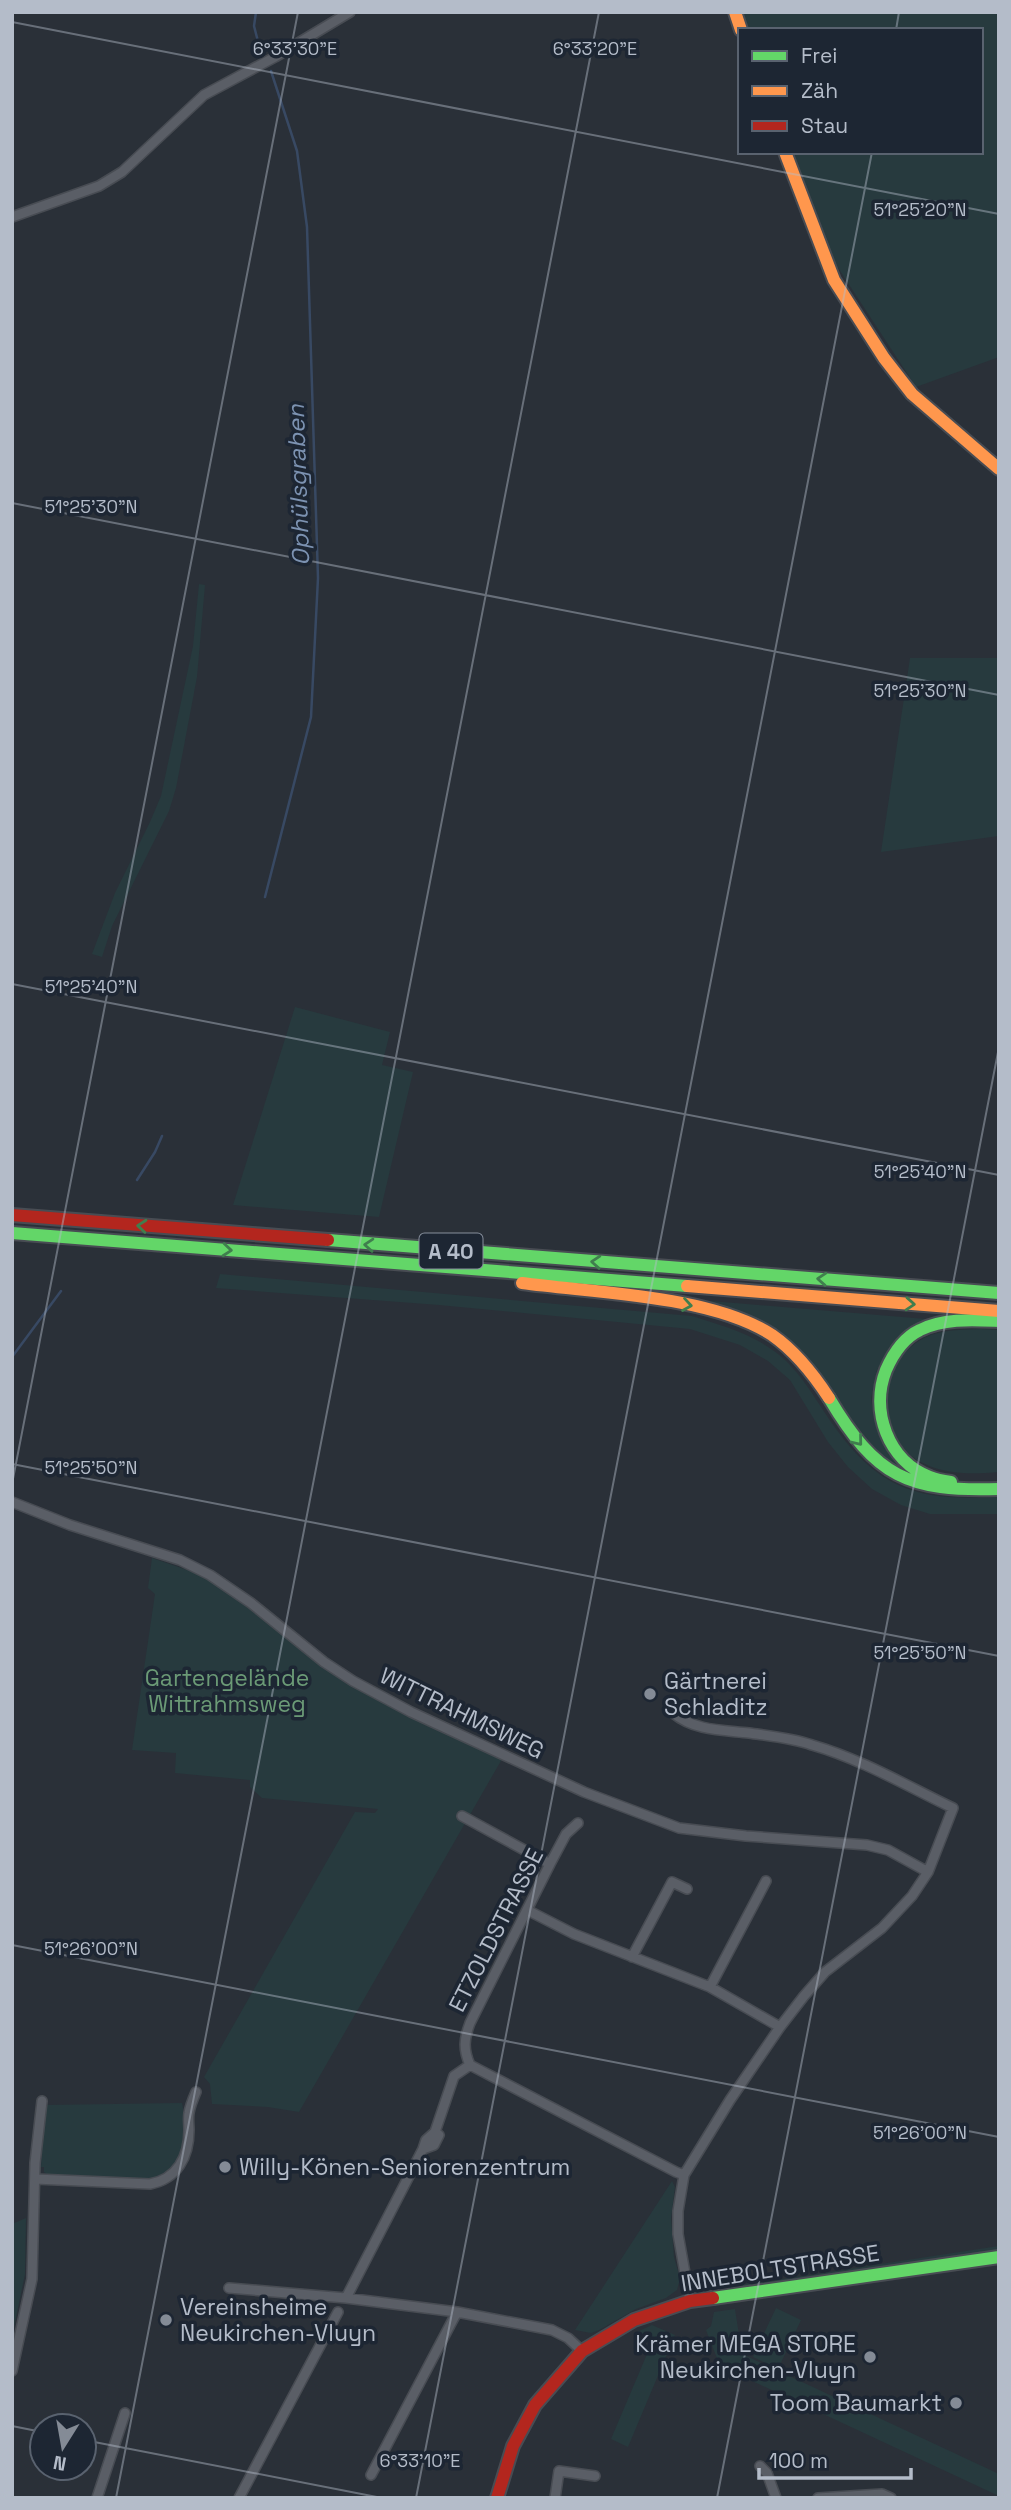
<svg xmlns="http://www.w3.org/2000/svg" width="1011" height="2510" viewBox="0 0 1011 2510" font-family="'Space Grotesk',sans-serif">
<rect width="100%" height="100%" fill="#2a3038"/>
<path fill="#273a3e" d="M 741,12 L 999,12 L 999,357 L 916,387 L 829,254 L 792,152 L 981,152 L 981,30 L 747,30 Z
M 199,584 L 205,585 L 197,677 L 176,788 L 169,811 L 112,926 L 102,957 L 92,954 L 115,893 L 150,822 L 161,796 L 193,646 Z
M 910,658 L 999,658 L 999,836 L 881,852 Z
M 295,1007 L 390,1032 L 382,1065 L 413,1072 L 379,1217 L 233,1205 Z
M 220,1274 L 692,1316 C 720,1325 747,1332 771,1349 C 793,1363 809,1388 823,1410 C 873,1486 909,1502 999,1497 L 999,1514 L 930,1514 L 901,1505 L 872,1489 L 848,1467 L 828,1442 L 790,1380 L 768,1361 L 740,1345 L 690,1329 L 439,1305 L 216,1288 Z
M 711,1301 L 938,1320 L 892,1345 L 877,1370 L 871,1398 L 874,1419 L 929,1484 L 875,1456 L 804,1359 L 704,1305 Z
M 981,1329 L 999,1330 L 999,1472 C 974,1474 948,1475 925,1464 C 873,1441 875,1363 924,1338 C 942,1329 961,1330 981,1329 Z
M 152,1558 L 199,1574 L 217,1585 L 351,1684 L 382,1702 L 502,1759 L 299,2112 L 268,2107 L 212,2104 L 210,2084 L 204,2077 L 355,1812 L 375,1813 L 378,1809 L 262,1798 L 250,1787 L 250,1780 L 175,1773 L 176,1753 L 132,1750 L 155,1594 L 148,1588 Z
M 182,2103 C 189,2134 185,2172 149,2180 L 48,2175 L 44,2172 L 44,2167 L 41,2167 L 45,2105 Z
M 672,2181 L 675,2187 L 671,2218 L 674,2257 L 680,2278 L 677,2290 L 666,2298 L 636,2309 L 599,2330 L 591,2333 L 575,2330 Z
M 26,2218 L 25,2274 L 12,2337 L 12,2224 Z
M 999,2246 L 999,2252 L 721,2290 L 705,2288 L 763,2282 Z
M 776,2308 L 801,2320 L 778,2369 L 753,2357 Z
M 735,2309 L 742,2354 L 999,2474 L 999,2496 L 720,2366 L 706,2330 L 711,2326 L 714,2312 Z
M 652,2325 L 675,2335 L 628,2447 L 611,2439 L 653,2340 L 637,2332 Z"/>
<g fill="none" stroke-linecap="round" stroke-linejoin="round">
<path stroke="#384963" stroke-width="2.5" d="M 256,12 L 254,26 L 261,53
M 265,897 L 311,717 L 318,578 L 307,227 L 297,151 L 271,71
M 137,1180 L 155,1152 L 162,1136
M 12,1357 L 61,1291"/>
<defs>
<path id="street" d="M 12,217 L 99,186 L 122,172 L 204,95 L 275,57 L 350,12
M 12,1502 L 70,1525 L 180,1560 L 210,1575 L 251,1603 L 324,1662 L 353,1681 L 411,1712 L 584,1792 L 679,1828 L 746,1836 L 867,1845 L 888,1850 L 928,1872
M 673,1713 C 695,1731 722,1730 749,1733 C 770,1736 792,1738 812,1745 C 861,1759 907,1786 953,1808 L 928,1872 L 912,1896 L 882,1928 L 825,1972 L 804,1996 L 780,2027 L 730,2100 L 684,2175 L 678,2211 L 678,2234 L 690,2301
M 462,1816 L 550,1864
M 527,1910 L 574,1934 L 710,1987 L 780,2027
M 632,1957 L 672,1882 L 687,1889
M 710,1987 L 766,1881
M 470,2065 C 463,2049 464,2039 470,2023 L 550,1864 L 566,1834 L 578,1823
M 470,2065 L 676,2172 L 684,2175
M 423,2149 L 434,2145 L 439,2135 L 435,2132
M 35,2179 L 150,2184 C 177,2179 189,2157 189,2130 C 189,2125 188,2119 189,2113 C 190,2106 193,2099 196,2092
M 229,2288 L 346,2298 L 457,2312 L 552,2330 L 568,2338 L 582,2351
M 346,2298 L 423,2149 L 426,2140 L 435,2132 L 454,2076 L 470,2065
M 12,2371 L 32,2279 L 35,2163 L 42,2101
M 760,2466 L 767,2473 L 776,2498
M 371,2475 L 457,2312
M 97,2498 L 125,2413
M 239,2498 L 338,2312
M 555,2498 L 559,2471 L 595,2476
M 818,2498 L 882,2494 L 891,2498"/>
<path id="fast" d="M 12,1233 L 687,1286
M 328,1240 L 999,1293
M 829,1398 C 876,1477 908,1492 999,1489
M 951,1482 C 944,1481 937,1480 930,1477 C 888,1461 870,1411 886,1370 C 893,1354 903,1338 920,1330 C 944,1318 973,1320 999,1321
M 713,2298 L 999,2257"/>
<path id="slow" d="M 735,12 L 741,30
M 785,152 L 834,280 L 884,358 L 912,394 L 999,469
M 522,1283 C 595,1293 711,1295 772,1335 C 795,1351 814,1375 829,1398
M 687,1286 L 999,1311"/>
<path id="jam" d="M 12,1215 L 328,1240
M 497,2498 L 513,2446 L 535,2405 L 582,2351 L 634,2320 L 690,2301 L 713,2298"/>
</defs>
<use href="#street" stroke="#484c53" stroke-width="12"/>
<use href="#fast" stroke="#484c53" stroke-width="16"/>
<use href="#slow" stroke="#484c53" stroke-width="16"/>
<use href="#jam" stroke="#484c53" stroke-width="16"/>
<use href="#street" stroke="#5a5e66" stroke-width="9"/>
<use href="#fast" stroke="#63d668" stroke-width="12"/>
<use href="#slow" stroke="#ff974d" stroke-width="12"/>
<use href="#jam" stroke="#b3261e" stroke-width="12"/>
</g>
<defs><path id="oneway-chevron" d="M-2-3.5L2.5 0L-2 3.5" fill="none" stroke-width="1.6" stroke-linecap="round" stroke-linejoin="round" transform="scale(1.75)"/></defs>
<g stroke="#407e4e">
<use href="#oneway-chevron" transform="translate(142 1226) rotate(-175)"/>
<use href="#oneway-chevron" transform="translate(369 1245) rotate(-176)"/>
<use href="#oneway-chevron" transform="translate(227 1250) rotate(5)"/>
<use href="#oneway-chevron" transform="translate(596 1262) rotate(-176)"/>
<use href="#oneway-chevron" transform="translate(822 1279) rotate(-176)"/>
<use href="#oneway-chevron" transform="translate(910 1304) rotate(4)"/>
<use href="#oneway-chevron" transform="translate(687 1305) rotate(9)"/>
<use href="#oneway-chevron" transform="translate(858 1441) rotate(51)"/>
</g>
<path fill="none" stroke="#b4bcc9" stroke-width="2" stroke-opacity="0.45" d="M 12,22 L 999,214M 896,30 L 899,12M 12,503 L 999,695M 12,984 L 999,1175M 12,1464 L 999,1656M 12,1484 L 298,12M 12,1945 L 999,2137M 12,2426 L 42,2432M 84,2440 L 382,2498M 116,2498 L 599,12M 416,2498 L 872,152M 717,2498 L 999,1047"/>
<g fill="#848b96" stroke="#1d2633" stroke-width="2.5">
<circle cx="650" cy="1694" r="7"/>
<circle cx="225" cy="2167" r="7"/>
<circle cx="166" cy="2320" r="7"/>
<circle cx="870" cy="2357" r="7"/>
<circle cx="956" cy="2403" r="7"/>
</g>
<g text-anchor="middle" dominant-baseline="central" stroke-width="7" stroke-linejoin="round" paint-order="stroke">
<rect fill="#1d2633" stroke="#878f9c" stroke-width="2" x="419.5" y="1233.5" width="63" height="35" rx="5"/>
<g font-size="21" font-weight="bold" fill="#b4bcc9">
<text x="451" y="1251">A 40</text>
</g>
<g font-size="23" fill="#6b9a76" stroke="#1d2633">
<text x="227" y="1678">Gartengelände<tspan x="227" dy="26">Wittrahmsweg</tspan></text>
</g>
<g font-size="23" fill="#b4bcc9" stroke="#1d2633" text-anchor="start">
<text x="664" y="1681">Gärtnerei<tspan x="664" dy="26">Schladitz</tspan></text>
<text x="239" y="2167">Willy-Könen-Seniorenzentrum</text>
<text x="180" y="2307">Vereinsheime<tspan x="180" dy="26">Neukirchen-Vluyn</tspan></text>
<text x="856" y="2344" text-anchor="end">Krämer MEGA STORE<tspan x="856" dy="26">Neukirchen-Vluyn</tspan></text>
<text x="942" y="2403" text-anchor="end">Toom Baumarkt</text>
</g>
<g font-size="23" fill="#b4bcc9" stroke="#1d2633">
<text transform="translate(462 1713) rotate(26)">WITTRAHMSWEG</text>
<text transform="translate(496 1930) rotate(-63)">ETZOLDSTRASSE</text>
<text transform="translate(780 2268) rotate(-9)">INNEBOLTSTRASSE</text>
</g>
<g font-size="24" font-style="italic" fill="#7c92b1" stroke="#1d2633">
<text transform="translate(298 485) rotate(-92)">Ophülsgraben</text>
</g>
</g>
<g font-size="18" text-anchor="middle" fill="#b4bcc9" stroke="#1d2633" stroke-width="7" stroke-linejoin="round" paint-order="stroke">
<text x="295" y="55">6°33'30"E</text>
<text x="595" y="55">6°33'20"E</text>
<text x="920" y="216">51°25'20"N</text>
<text x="91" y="513">51°25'30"N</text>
<text x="920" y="697">51°25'30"N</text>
<text x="91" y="993">51°25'40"N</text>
<text x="920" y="1178">51°25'40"N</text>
<text x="91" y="1474">51°25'50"N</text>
<text x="920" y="1659">51°25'50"N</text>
<text x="91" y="1955">51°26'00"N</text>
<text x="920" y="2139">51°26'00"N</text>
<text x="420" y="2467">6°33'10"E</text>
</g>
<rect width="1011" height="2510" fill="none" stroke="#b4bcc9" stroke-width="28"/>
<rect x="738" y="28" width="245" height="126" fill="#1d2633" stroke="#59626f" stroke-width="2"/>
<rect x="752" y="51" width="35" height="10" fill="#63d668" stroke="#59626f" stroke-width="2"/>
<text x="801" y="63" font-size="21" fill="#b4bcc9">Frei</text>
<rect x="752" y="86" width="35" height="10" fill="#ff974d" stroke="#59626f" stroke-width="2"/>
<text x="801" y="98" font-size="21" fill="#b4bcc9">Zäh</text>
<rect x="752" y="121" width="35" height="10" fill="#b3261e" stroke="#59626f" stroke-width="2"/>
<text x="801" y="133" font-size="21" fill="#b4bcc9">Stau</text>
<g transform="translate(63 2447) rotate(191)"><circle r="33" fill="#1d2633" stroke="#59626f" stroke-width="2"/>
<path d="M0-5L12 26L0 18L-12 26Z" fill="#848b96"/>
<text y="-10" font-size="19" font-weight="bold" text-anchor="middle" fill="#b4bcc9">N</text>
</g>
<path d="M759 2468v10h152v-10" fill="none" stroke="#b4bcc9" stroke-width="3.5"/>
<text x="769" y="2468" font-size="21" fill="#b4bcc9" stroke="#1d2633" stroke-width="5" paint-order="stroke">100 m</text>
</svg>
